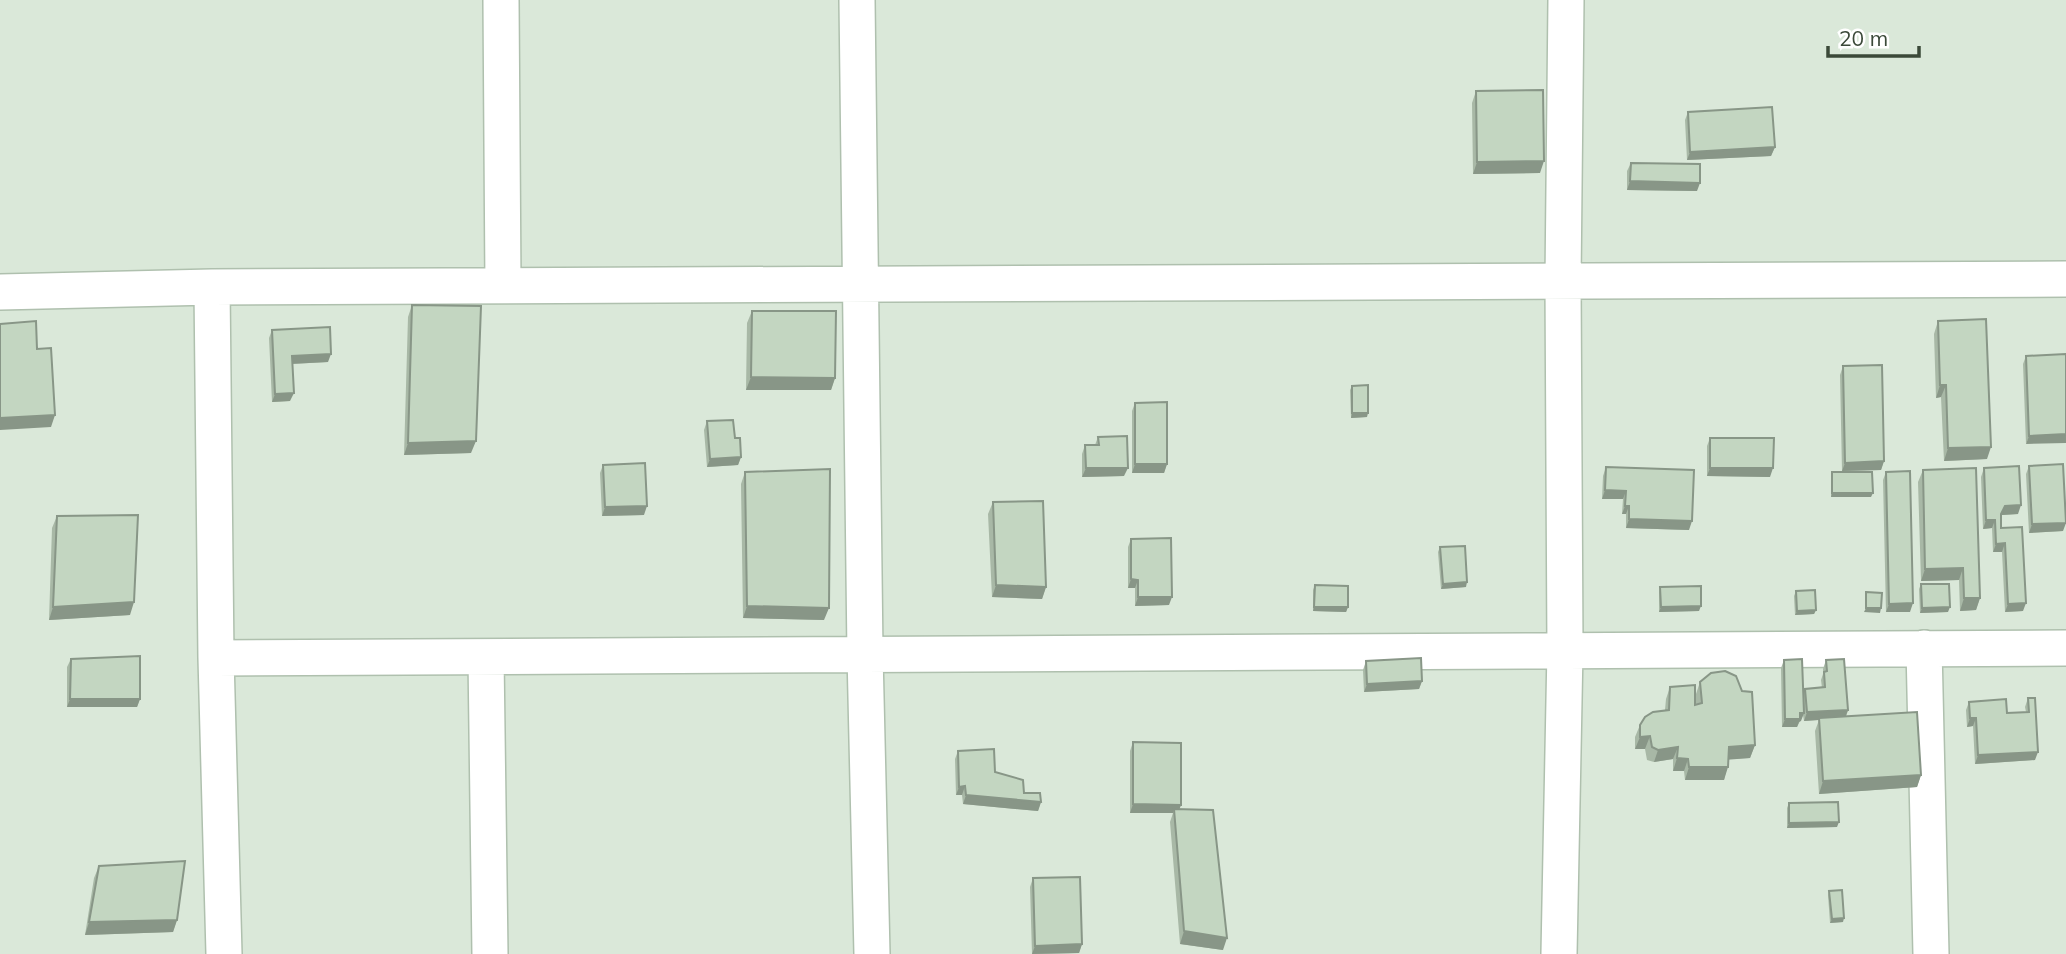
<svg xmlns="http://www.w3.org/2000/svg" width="2066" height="954" viewBox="0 0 2066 954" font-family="Mulish,sans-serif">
<rect width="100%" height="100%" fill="#ebf5eb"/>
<path fill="#dae8d9" d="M 0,0 L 2066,0 L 2066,954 L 0,954 Z"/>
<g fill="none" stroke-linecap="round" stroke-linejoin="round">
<defs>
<path id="street" d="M 501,0 L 503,286
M 857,0 L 865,654 L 872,954
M 212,287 L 216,658 L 224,954
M 0,292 L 212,287 L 2066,279
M 1924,648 L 1931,954
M 486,657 L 490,954
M 216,658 L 2066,648
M 1559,954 L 1565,650 L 1563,281 L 1566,0"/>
</defs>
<use href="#street" stroke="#afc0ae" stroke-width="38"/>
<use href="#street" stroke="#fff" stroke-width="35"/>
</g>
<path fill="#a8b8a6" d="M 1476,91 L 1540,173 L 1473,174 L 1472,103 Z
M 1688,112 L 1775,147 L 1771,156 L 1687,160 L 1685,120 Z
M 1631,163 L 1697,191 L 1627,190 L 1627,171 Z
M 412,305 L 471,453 L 404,455 L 408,317 Z
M 752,311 L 835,378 L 831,390 L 746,390 L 747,323 Z
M 1938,321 L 1987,459 L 1944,461 L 1941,397 L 1936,398 L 1934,334 Z
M 272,330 L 328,362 L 292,364 L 290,401 L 272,402 L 269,338 Z
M 2066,354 L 2026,444 L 2023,364 L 2026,356 Z
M 1843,366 L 1884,461 L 1881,470 L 1842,471 L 1840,375 Z
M 1352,386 L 1367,417 L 1351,418 L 1350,390 Z
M 1135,403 L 1167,464 L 1164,473 L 1132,473 L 1132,411 Z
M 707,421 L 735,438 L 741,457 L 738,465 L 707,467 L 704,430 Z
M 1098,437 L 1124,476 L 1082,477 L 1082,454 L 1085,445 L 1095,445 Z
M 1710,438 L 1770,477 L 1707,476 L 1707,446 Z
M 603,465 L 644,515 L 602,516 L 600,473 Z
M 2029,466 L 2063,531 L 2029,533 L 2026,474 Z
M 1606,467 L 1689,530 L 1626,528 L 1626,514 L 1622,514 L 1623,499 L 1602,499 L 1603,476 Z
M 1984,468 L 2018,514 L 2002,515 L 2001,517 L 2001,528 L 2023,611 L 2005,612 L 2002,552 L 1993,552 L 1992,528 L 1983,529 L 1981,477 Z
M 1923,470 L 1980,598 L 1976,610 L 1960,611 L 1959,580 L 1921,581 L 1918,482 Z
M 745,472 L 824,620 L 743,618 L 741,484 Z
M 1832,472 L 1871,497 L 1831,497 L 1831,477 Z
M 1886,472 L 1910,612 L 1886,612 L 1883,480 Z
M 993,502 L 1046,587 L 1042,599 L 992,597 L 988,514 Z
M 57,516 L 130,615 L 49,620 L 52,528 Z
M 1131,539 L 1169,605 L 1135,606 L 1135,588 L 1128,588 L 1128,547 Z
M 1440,547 L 1466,587 L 1441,589 L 1438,552 Z
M 1921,584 L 1948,612 L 1920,613 L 1919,589 Z
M 1315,585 L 1348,607 L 1346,612 L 1313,611 L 1313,590 Z
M 1660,587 L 1699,611 L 1659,612 L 1659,592 Z
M 1796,591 L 1816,610 L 1814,614 L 1795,615 L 1794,596 Z
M 71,659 L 140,699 L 137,707 L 67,707 L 67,667 Z
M 1784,660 L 1803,694 L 1805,689 L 1822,688 L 1821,680 L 1823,674 L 1823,669 L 1826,660 L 1848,710 L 1846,717 L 1921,775 L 1917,787 L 1819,794 L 1815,731 L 1819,720 L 1804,721 L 1803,715 L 1797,727 L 1782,727 L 1781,668 Z
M 1366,661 L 1422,681 L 1419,689 L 1364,692 L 1363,670 Z
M 1700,682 L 1755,745 L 1750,758 L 1729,759 L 1724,780 L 1685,780 L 1684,771 L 1673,771 L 1673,759 L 1654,762 L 1647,760 L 1645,749 L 1635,749 L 1635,737 L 1640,725 L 1665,710 L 1666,699 L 1670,687 L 1695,705 L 1696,705 L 1696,694 Z
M 2028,698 L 2035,760 L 1975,764 L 1973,726 L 1967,727 L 1966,710 L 1969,702 L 2007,713 L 2026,712 L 2025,707 Z
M 1133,742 L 1181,805 L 1179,809 L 1223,950 L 1180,944 L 1170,822 L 1173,813 L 1130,813 L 1130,751 Z
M 958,751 L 995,772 L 1024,793 L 1041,802 L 1038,811 L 963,804 L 962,795 L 956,795 L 955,759 Z
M 1789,803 L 1837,827 L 1787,828 L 1787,808 Z
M 99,866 L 177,920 L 173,932 L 85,935 L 94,878 Z
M 1033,878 L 1082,944 L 1079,953 L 1032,954 L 1030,887 Z
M 1829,891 L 1843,922 L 1830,923 L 1828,895 Z"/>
<path fill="#889687" d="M 1775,147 L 1771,156 L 1687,160 L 1690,152 Z
M 1544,161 L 1540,173 L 1473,174 L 1477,162 Z
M 1630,181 L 1700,183 L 1697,191 L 1627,190 Z
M 331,354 L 328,362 L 289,364 L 292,356 Z
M 751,377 L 835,378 L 831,390 L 746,390 Z
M 1940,385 L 1946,385 L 1941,397 L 1936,398 Z
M 294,393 L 290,401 L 272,402 L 275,394 Z
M 1352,413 L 1368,413 L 1367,417 L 1351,418 Z
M 55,415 L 51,427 L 0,430 L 0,418 Z
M 2066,434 L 2066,443 L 2026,444 L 2029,436 Z
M 476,441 L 471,453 L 404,455 L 408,443 Z
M 1991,447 L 1987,459 L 1944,461 L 1948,448 Z
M 741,457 L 738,465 L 707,467 L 710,459 Z
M 1884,461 L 1881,470 L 1842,471 L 1845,463 Z
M 1135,464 L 1167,464 L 1164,473 L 1132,473 Z
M 1086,468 L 1128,468 L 1124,476 L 1082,477 Z
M 1710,468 L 1773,468 L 1770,477 L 1707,476 Z
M 1605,490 L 1626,491 L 1623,499 L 1602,499 Z
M 1832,493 L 1873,493 L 1871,497 L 1831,497 Z
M 2021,505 L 2018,514 L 2002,515 L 1998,522 L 2005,506 Z
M 647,506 L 644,515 L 602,516 L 605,507 Z
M 1625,506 L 1629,506 L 1626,514 L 1622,514 Z
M 1629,519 L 1692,521 L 1689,530 L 1626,528 Z
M 1986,520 L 1995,520 L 1992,528 L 1983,529 Z
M 2066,523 L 2063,531 L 2029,533 L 2032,524 Z
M 2005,543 L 2002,552 L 1993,552 L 1996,544 Z
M 1963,568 L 1959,580 L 1921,581 L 1925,569 Z
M 1131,579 L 1138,580 L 1135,588 L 1128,588 Z
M 1467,582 L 1466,587 L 1441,589 L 1443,584 Z
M 996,585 L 1046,587 L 1042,599 L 992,597 Z
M 1138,597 L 1172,597 L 1169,605 L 1135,606 Z
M 1964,598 L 1980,598 L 1976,610 L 1960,611 Z
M 134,602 L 130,615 L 49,620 L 53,607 Z
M 1913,603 L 1910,612 L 1886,612 L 1889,604 Z
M 2026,603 L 2023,611 L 2005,612 L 2008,604 Z
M 747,606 L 829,608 L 824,620 L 743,618 Z
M 1701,606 L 1699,611 L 1659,612 L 1661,607 Z
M 1314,607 L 1348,607 L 1346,612 L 1313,611 Z
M 1950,607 L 1948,612 L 1920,613 L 1922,608 Z
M 1866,608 L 1881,608 L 1880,613 L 1864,612 Z
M 1816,610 L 1814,614 L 1795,615 L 1797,611 Z
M 1422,681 L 1419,689 L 1364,692 L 1367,684 Z
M 70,699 L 140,699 L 137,707 L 67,707 Z
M 1848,710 L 1845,718 L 1804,721 L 1807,712 Z
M 1800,713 L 1804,713 L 1801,721 L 1799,722 L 1797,727 L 1782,727 L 1785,719 Z
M 1970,718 L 1976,718 L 1973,726 L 1967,727 Z
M 1650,736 L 1645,749 L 1635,749 L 1640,737 Z
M 1755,745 L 1750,758 L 1724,760 L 1729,747 Z
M 1678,747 L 1673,759 L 1654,762 L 1658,750 Z
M 2038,752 L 2035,760 L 1975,764 L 1978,755 Z
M 1677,758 L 1688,759 L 1684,771 L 1673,771 Z
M 1689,767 L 1728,767 L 1724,780 L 1685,780 Z
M 1921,775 L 1917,787 L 1819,794 L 1823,781 Z
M 965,786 L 962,795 L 956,795 L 959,787 Z
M 966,795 L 1041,802 L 1038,811 L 963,804 Z
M 1133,804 L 1181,805 L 1178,813 L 1174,809 L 1173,813 L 1130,813 Z
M 1839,822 L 1837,827 L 1787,828 L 1789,823 Z
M 1844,918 L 1843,922 L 1830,923 L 1832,919 Z
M 177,920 L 173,932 L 85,935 L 89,922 Z
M 1184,931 L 1227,938 L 1223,950 L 1180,944 Z
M 1082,944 L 1079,953 L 1032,954 L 1035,946 Z"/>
<path fill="#c3d6c1" stroke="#889687" stroke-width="2" d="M 1543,90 L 1544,161 L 1477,162 L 1476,91 Z
M 1772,107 L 1775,147 L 1690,152 L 1688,112 Z
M 1631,163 L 1700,164 L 1700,183 L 1630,181 Z
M 412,305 L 481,306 L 476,441 L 408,443 Z
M 752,311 L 836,311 L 835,378 L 751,377 Z
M 1986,319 L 1991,447 L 1948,448 L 1946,385 L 1940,385 L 1938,321 Z
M 36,321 L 37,349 L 51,348 L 55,415 L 0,418 L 0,324 Z
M 330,327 L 331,354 L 292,356 L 294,393 L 275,394 L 272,330 Z
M 2066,354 L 2066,434 L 2029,436 L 2026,356 Z
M 1882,365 L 1884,461 L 1845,463 L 1843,366 Z
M 1368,385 L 1368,413 L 1352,413 L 1352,386 Z
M 1167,402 L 1167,464 L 1135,464 L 1135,403 Z
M 733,420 L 735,438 L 740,438 L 741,457 L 710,459 L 707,421 Z
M 1127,436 L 1128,468 L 1086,468 L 1085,445 L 1099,445 L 1098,437 Z
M 1710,438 L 1774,438 L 1773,468 L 1710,468 Z
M 645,463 L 647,506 L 605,507 L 603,465 Z
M 2063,464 L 2066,523 L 2032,524 L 2029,466 Z
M 2019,466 L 2021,505 L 2005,506 L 2001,514 L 2001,528 L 2022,527 L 2026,603 L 2008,604 L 2005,543 L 1996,544 L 1995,520 L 1986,520 L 1984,468 Z
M 1606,467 L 1694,470 L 1692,521 L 1629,519 L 1629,506 L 1625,506 L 1626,491 L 1605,490 Z
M 1976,468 L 1980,598 L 1964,598 L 1963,568 L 1925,569 L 1923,470 Z
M 830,469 L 829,608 L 747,606 L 745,472 Z
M 1910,471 L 1913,603 L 1889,604 L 1886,472 Z
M 1832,472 L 1872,472 L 1873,493 L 1832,493 Z
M 1043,501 L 1046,587 L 996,585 L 993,502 Z
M 138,515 L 134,602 L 53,607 L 57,516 Z
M 1171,538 L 1172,597 L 1138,597 L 1138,580 L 1131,579 L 1131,539 Z
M 1465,546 L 1467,582 L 1443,584 L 1440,547 Z
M 1921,584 L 1949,584 L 1950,607 L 1922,608 Z
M 1315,585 L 1348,586 L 1348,607 L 1314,607 Z
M 1701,586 L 1701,606 L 1661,607 L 1660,587 Z
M 1815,590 L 1816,610 L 1797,611 L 1796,591 Z
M 1866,592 L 1882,593 L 1881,608 L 1866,608 Z
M 140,656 L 140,699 L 70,699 L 71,659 Z
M 1421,658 L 1422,681 L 1367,684 L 1366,661 Z
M 1802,659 L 1804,713 L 1800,713 L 1800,719 L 1785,719 L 1784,660 Z
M 1844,659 L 1848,710 L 1807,712 L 1805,689 L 1825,687 L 1824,672 L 1827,671 L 1826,660 Z
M 1725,671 L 1736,676 L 1742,691 L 1752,692 L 1755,745 L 1729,747 L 1728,767 L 1689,767 L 1688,759 L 1677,758 L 1678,747 L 1658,750 L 1652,747 L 1650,736 L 1640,737 L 1640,725 L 1645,717 L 1653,712 L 1669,710 L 1670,687 L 1695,685 L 1695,705 L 1702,703 L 1700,682 L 1711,673 Z
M 2028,698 L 2035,698 L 2038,752 L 1978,755 L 1976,718 L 1970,718 L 1969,702 L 2006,699 L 2007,713 L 2029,712 Z
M 1917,712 L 1921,775 L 1823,781 L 1819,718 Z
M 1133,742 L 1181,743 L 1181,805 L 1133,804 Z
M 994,749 L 995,772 L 1023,780 L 1024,793 L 1040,793 L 1041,802 L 966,795 L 965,786 L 959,787 L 958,751 Z
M 1838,802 L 1839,822 L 1789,823 L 1789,803 Z
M 1174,809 L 1213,810 L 1227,938 L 1184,931 Z
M 185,861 L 177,920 L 89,922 L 99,866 Z
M 1080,877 L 1082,944 L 1035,946 L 1033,878 Z
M 1842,890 L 1844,918 L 1832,919 L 1829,891 Z"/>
<path d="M1828 46v10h91v-10" fill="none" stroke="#3b4939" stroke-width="3.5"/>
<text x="1839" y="46" font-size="21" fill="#3b4939" stroke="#ffffff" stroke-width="5" paint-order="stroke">20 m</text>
</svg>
